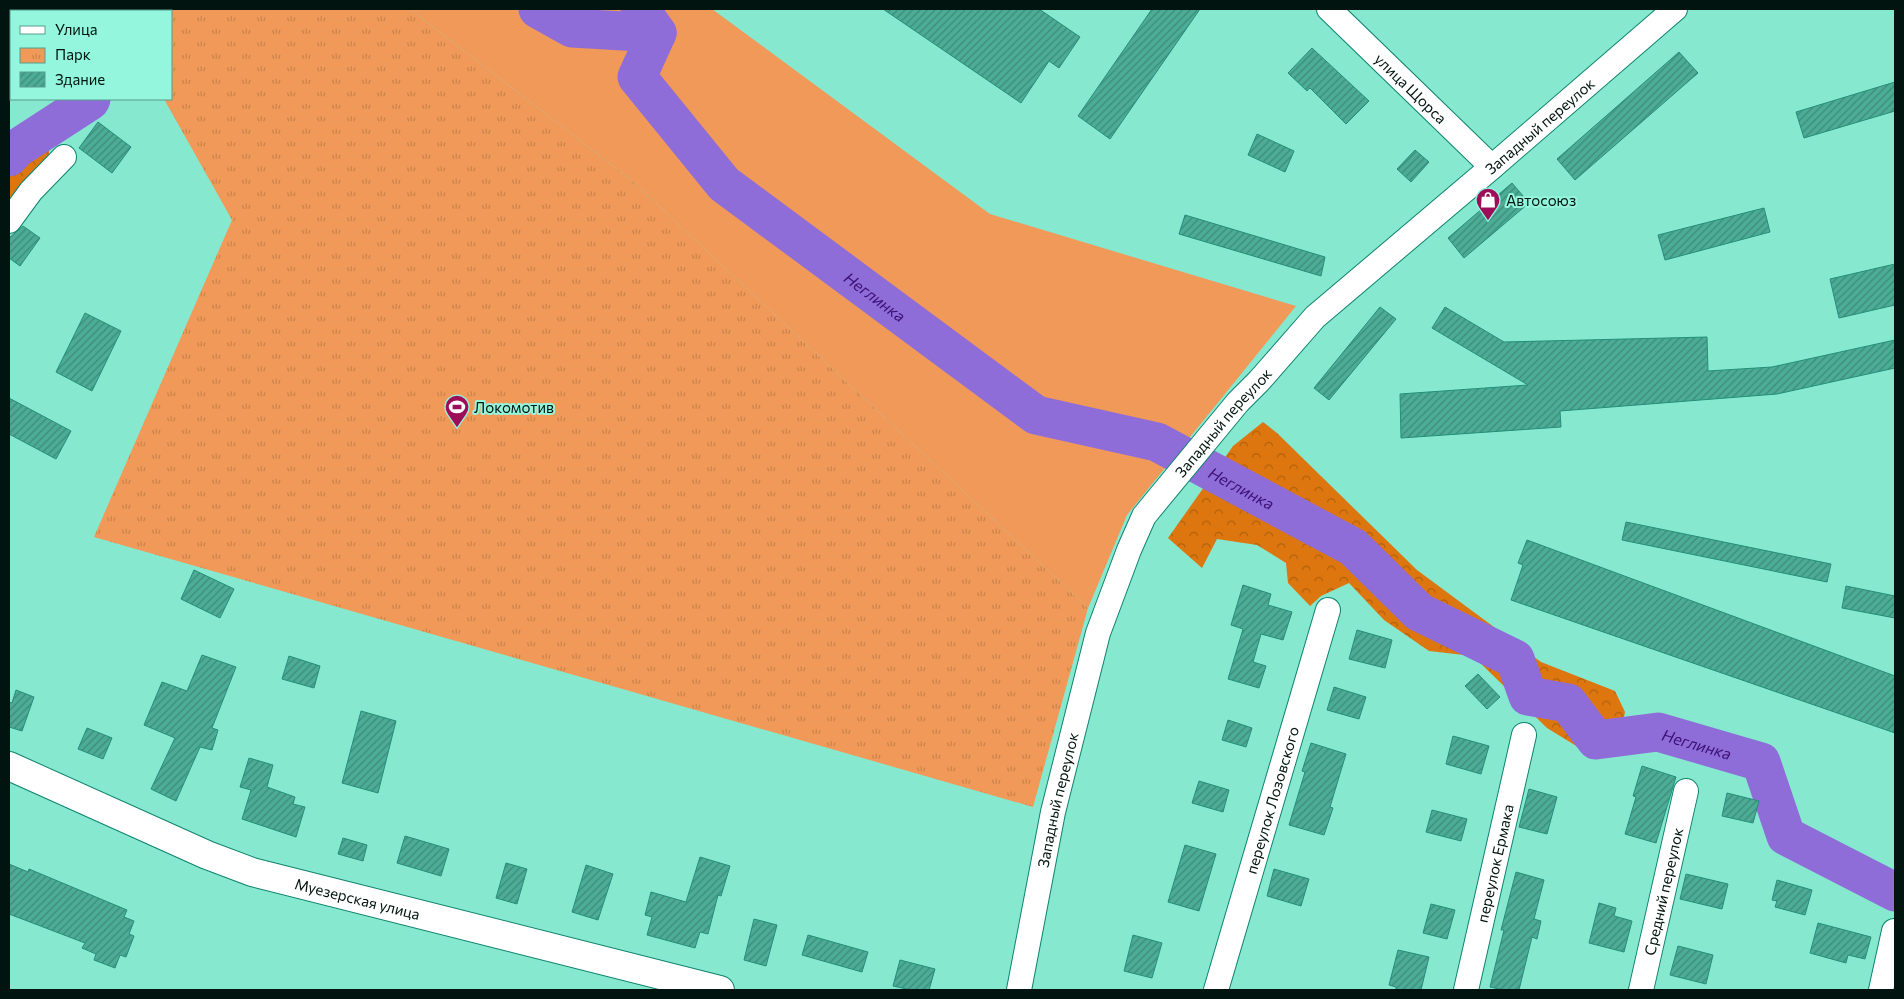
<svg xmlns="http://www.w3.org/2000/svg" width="1904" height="999" viewBox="0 0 1904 999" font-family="Commissioner,sans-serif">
<defs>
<pattern id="forest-crowns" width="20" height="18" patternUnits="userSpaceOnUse" patternTransform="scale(1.25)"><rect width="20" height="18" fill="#dd760e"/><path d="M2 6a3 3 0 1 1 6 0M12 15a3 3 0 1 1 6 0" fill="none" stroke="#b1600c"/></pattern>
<pattern id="park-tufts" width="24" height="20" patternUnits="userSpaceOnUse" patternTransform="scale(1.25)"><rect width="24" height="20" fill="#f09958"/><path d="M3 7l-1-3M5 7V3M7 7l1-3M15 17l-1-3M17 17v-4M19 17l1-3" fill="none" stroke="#cc834b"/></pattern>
<pattern id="building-hatch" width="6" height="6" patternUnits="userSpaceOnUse" patternTransform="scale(1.25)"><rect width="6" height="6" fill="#4cac96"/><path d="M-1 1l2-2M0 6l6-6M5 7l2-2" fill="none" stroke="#3d8b79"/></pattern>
</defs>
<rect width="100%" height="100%" fill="#87e8d0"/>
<path fill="#f09958" d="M 410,9 L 712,9 L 990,214 L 1296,306 L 1127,515 L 1088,608 L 631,180 Z"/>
<path fill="url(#forest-crowns)" d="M 33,144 L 49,150 L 49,162 L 9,209 L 9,169 Z
M 1263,422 L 1277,433 L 1417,570 L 1541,662 L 1615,691 L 1625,712 L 1622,726 L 1591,755 L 1547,728 L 1473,656 L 1429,651 L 1384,620 L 1349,583 L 1321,596 L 1310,606 L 1288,583 L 1286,563 L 1257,545 L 1217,539 L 1202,568 L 1168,538 L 1233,446 Z"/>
<path fill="url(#park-tufts)" d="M 152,9 L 410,9 L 631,180 L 1088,608 L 1033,807 L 94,537 L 232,220 L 164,99 L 171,99 L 171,11 L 150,11 Z"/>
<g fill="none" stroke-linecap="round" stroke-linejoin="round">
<g stroke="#8f6dd9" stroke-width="39">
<path d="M 538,9 L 572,28 L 657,33"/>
<path id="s1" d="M 640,9 L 657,33 L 637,77 L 724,184 L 1036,415 L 1157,442 L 1353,547 L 1419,612 L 1515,659 L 1528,696 L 1568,703 L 1596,740 L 1658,732 L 1761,762 L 1786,836 L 1895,892"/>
<path d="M 128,11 L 130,9"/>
<path d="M 9,157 L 16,149 L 90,101 L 91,99"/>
</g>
</g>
<path fill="url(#building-hatch)" stroke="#238f79" d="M 883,9 L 1039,9 L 1080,37 L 1059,68 L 1049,61 L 1021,103 Z
M 1152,9 L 1200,9 L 1110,139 L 1078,116 Z
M 1312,48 L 1369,101 L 1346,124 L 1310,88 L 1307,91 L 1288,73 Z
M 1679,52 L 1698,73 L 1575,180 L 1557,159 Z
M 1895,82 L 1895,111 L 1804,138 L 1796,112 Z
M 98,122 L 131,147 L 112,173 L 79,148 Z
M 1257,134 L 1294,151 L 1285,172 L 1248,155 Z
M 1415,150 L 1429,162 L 1411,182 L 1397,169 Z
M 1512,183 L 1529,203 L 1464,258 L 1448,238 Z
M 1764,208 L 1770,232 L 1665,260 L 1658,235 Z
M 1185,215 L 1325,257 L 1321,276 L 1179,234 Z
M 23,226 L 40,238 L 20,266 L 9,258 L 9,238 Z
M 1895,264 L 1895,305 L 1839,318 L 1830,279 Z
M 1380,307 L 1396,319 L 1329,400 L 1314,388 Z
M 1445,307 L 1504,342 L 1707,337 L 1708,371 L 1772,367 L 1895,340 L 1895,368 L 1777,394 L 1560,411 L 1561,427 L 1401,438 L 1400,394 L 1528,385 L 1432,328 Z
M 85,313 L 121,331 L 92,391 L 56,372 Z
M 9,398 L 71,431 L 56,459 L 9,434 Z
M 1626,522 L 1831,564 L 1827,582 L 1622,540 Z
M 1527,540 L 1895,676 L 1895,733 L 1511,600 L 1523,565 L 1518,563 Z
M 194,570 L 234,589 L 220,618 L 181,599 Z
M 1243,585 L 1271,594 L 1268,605 L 1292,612 L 1283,640 L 1261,634 L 1253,662 L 1266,666 L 1259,688 L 1228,679 L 1243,629 L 1231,625 Z
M 1846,586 L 1895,596 L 1895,618 L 1842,608 Z
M 1357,630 L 1392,640 L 1385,668 L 1349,659 Z
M 202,655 L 236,667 L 212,728 L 218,730 L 212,750 L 200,747 L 176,801 L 151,789 L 175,738 L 144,725 L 162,682 L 187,691 Z
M 289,656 L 320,666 L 314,688 L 282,679 Z
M 1478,674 L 1500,697 L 1487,709 L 1465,686 Z
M 1334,687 L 1366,697 L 1359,719 L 1327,710 Z
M 16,690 L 34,697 L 22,731 L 9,727 L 9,702 L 12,703 Z
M 361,711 L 396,721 L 378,793 L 342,783 Z
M 1228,720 L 1252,728 L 1246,747 L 1222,740 Z
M 87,728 L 112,738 L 103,759 L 78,749 Z
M 1453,736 L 1489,746 L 1481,774 L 1446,764 Z
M 1311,743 L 1346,754 L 1330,807 L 1333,808 L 1324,835 L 1289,825 L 1305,772 L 1302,771 Z
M 249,758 L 273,765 L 267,787 L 295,797 L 293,804 L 305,807 L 296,837 L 242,819 L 251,790 L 240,787 Z
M 1642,766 L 1676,777 L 1656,843 L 1625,834 L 1636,797 L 1633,796 Z
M 1199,781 L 1229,790 L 1223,812 L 1192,803 Z
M 1529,789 L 1557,797 L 1547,834 L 1519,827 Z
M 1727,793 L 1759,801 L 1753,823 L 1722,816 Z
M 1432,810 L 1467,819 L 1461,841 L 1426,832 Z
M 405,836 L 449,849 L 441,876 L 397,863 Z
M 343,838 L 367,845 L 363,861 L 338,854 Z
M 1185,845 L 1216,854 L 1199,911 L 1168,902 Z
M 700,857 L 730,866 L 721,896 L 718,895 L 708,934 L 700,932 L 695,948 L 647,935 L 652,917 L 645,915 L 651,892 L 686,902 Z
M 506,863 L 527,869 L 517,904 L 496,898 Z
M 9,864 L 28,872 L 29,869 L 127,910 L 124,917 L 134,921 L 129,934 L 134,936 L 126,957 L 120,955 L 115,968 L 94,960 L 96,954 L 82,948 L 85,943 L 9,914 Z
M 586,865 L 613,874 L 598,920 L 572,912 Z
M 1274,869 L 1309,879 L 1301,906 L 1267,896 Z
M 1516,872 L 1544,880 L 1534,919 L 1541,921 L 1537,939 L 1532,937 L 1519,990 L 1504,990 L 1490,987 L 1504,930 L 1501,930 Z
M 1686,874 L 1728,884 L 1722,909 L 1680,899 Z
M 1777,880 L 1812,890 L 1805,915 L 1775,907 L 1777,901 L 1772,900 Z
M 1599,903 L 1616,908 L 1614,916 L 1632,921 L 1624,952 L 1589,943 Z
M 1431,904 L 1455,910 L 1447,939 L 1423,933 Z
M 754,919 L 777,925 L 766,966 L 744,960 Z
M 1818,923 L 1871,937 L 1865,959 L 1848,955 L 1846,963 L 1810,953 Z
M 808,935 L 868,952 L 862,972 L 802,955 Z
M 1133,935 L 1162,943 L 1152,978 L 1124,971 Z
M 1678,946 L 1713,955 L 1706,984 L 1670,975 Z
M 1398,950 L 1429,957 L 1421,990 L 1396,990 L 1396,987 L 1389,985 Z
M 900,960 L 935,969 L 929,990 L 911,990 L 893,986 Z"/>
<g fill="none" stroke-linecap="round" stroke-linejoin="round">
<defs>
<g id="minor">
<path id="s2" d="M 1329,9 L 1492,167"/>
<path d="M 9,221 L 31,191 L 64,157"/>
<path id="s3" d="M 1019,990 L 1053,812 L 1098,633 L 1129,550 L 1144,516 L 1238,402 L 1259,381 L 1315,317 L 1492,167 L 1675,9"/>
<path id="s4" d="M 1216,990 L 1328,610"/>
<path id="s5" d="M 1466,990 L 1524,735"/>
<path id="s6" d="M 1641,990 L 1686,791"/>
<path d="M 1881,990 L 1894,931"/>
</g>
<g id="major">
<path id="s7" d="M 9,766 L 207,855 L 252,872 L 720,990"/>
</g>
</defs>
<use href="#minor" stroke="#0d836e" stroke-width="26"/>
<use href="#major" stroke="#0d836e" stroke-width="30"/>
<use href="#minor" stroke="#fff" stroke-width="24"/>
<use href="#major" stroke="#fff" stroke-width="28"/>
</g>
<defs>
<symbol id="shop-pin" viewBox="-11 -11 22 30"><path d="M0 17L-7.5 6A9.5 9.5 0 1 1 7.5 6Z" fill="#9d0d5a" stroke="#94f6dd"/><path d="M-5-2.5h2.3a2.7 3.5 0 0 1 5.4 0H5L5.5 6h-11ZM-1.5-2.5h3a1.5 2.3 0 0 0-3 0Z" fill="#fff"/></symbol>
<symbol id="stadium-pin" viewBox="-11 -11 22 30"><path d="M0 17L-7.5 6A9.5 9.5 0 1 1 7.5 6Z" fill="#9d0d5a" stroke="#94f6dd"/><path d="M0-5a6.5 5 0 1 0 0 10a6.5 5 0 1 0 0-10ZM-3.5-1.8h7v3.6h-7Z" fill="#fff"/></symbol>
</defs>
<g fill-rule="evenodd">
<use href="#shop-pin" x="1474" y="186" width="28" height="38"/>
<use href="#stadium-pin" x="443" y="393" width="28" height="38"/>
</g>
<g text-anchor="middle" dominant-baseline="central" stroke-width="4" stroke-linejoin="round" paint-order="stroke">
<g font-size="15" fill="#01140f" stroke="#94f6dd">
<text stroke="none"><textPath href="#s2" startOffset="114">улица Щорса</textPath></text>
<text stroke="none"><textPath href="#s3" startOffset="1049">Западный переулок</textPath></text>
<text stroke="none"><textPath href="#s3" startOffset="614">Западный переулок</textPath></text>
<text stroke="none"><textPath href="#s3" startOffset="194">Западный переулок</textPath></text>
<text stroke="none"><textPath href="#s4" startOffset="198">переулок Лозовского</textPath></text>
<text stroke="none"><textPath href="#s5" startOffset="130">переулок Ермака</textPath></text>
<text stroke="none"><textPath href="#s6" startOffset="101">Средний переулок</textPath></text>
<text stroke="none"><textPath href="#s7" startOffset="374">Муезерская улица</textPath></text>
</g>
<g font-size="15" fill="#01140f" stroke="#94f6dd" text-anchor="start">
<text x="1506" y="200">Автосоюз</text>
<text x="474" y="407">Локомотив</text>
</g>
<g font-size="16" font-style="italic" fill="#3c1074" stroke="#94f6dd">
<text stroke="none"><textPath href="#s1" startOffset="404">Неглинка</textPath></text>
<text stroke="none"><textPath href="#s1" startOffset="824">Неглинка</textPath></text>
<text stroke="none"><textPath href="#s1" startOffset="1379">Неглинка</textPath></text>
</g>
</g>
<rect width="1904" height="999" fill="none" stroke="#01140f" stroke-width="20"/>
<rect x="10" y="10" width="162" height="90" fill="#94f6dd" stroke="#599c8b"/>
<rect x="20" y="26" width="25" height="8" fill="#ffffff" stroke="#599c8b"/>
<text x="55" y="35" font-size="15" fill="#01140f">Улица</text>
<rect x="20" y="48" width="25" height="15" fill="url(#park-tufts)" stroke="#599c8b"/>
<text x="55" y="60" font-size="15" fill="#01140f">Парк</text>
<rect x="20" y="72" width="25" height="15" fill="url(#building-hatch)" stroke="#599c8b"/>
<text x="55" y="85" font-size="15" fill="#01140f">Здание</text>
</svg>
